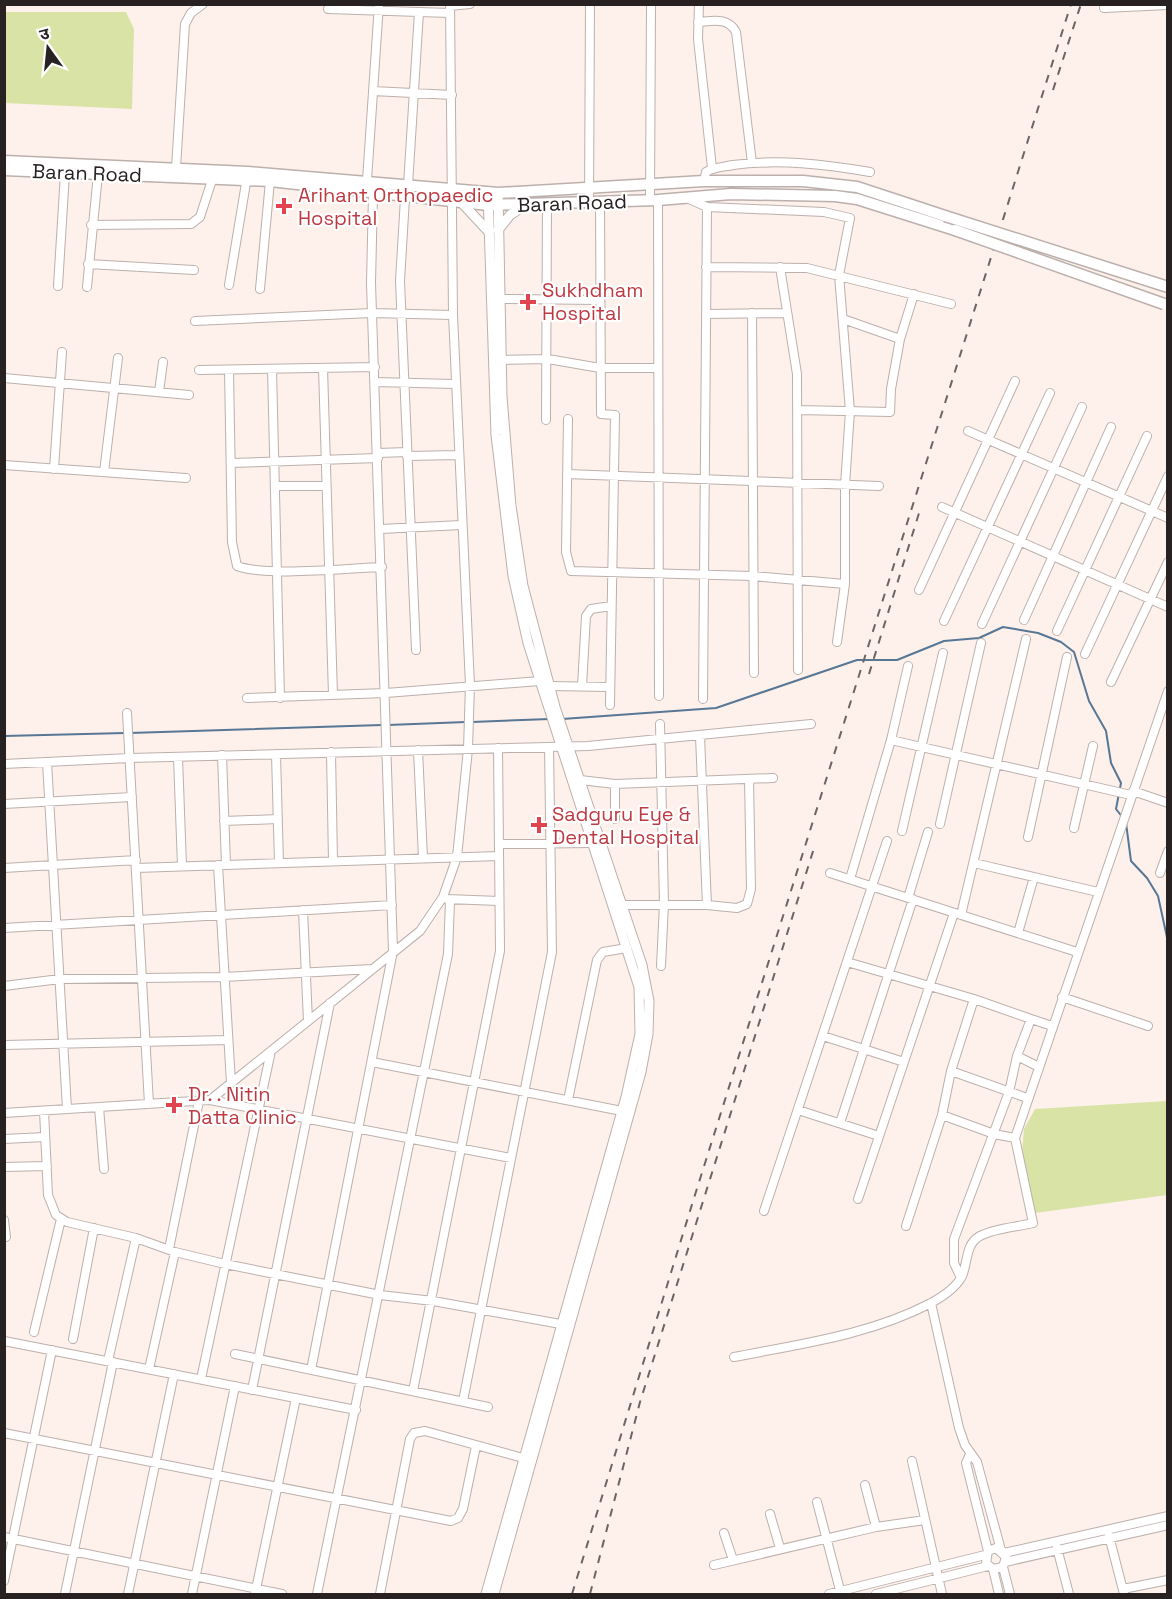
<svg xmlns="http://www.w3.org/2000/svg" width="1172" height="1599" viewBox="0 0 1172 1599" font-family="'Space Grotesk','Noto Sans Devanagari',sans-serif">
<rect width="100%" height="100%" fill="#fef1ec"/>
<path fill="#d8e3a5" d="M 5,12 L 126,12 L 134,29 L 132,109 L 5,103 Z
M 1167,1101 L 1167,1195 L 1035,1213 L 1022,1152 L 1024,1129 L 1035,1109 Z"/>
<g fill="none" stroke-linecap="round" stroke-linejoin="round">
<path stroke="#577795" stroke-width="2" d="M 562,719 L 716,708 L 857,660 L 897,660 L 944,641 L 979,638 L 1003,627 L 1038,633 L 1061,642 L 1074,652 L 1089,701 L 1106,731 L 1111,763 L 1121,783 L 1116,809 L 1123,818
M 472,722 L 550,719
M 388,725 L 466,722
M 130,733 L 382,725
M 4,736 L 125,733
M 1126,823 L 1131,861 L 1147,878 L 1158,896 L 1168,942"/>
<defs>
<path id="minor" d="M 699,4 L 698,39 L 712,168
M 450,6 L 470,4
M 1104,8 L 1168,5
M 328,9 L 450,13
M 698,22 C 713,21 728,17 736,32 L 752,163
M 373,91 L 452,95
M 176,168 L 185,24 L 191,13 L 203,4
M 367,180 L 379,4
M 704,181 L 706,172 C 714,167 724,167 733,165 C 780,159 823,164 870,172
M 408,185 L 419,12
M 405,198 L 400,281 L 416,650
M 689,199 L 707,207 L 824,212 L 850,218 L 839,275 L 850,411 L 845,485 L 845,584 L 837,642
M 650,200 L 651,4
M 658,200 L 659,696
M 600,202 L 601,414 L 615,415 L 610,705
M 589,203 L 590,4
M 91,225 L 191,224 L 200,217 L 213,177
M 88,264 L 194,270
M 706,267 L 807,268 L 951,304
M 780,267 L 797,374 L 798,670
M 229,285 L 247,177
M 58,286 L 65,173
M 87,287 L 98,174
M 260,289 L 270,181
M 499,299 L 600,300
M 752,313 L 754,673
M 706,314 L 787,313
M 843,319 L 900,339
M 195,321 L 372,313 L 453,315
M 501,360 L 548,359 L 600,368 L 658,368
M 323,368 L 333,695
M 272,369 L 280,698
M 199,370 L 375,367
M 229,370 L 232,542 L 237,566 C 266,577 348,568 382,567
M 4,378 L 189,395
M 375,382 L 455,384
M 159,392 L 163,362
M 798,410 L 890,412 L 891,389 L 900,339 L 914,294
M 568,419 L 566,552 L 571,571 L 752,576 L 845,584
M 546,420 L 547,204
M 968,431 L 1168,518
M 378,453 L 407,452
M 407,456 L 458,455
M 231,463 L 378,458
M 4,465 L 186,478
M 54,469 L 62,352
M 104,472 L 118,358
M 567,474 L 879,486
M 275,486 L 326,486
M 942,507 L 1168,607
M 381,529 L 461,525
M 919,590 L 1015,381
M 1024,620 L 1111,427
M 944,621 L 1050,393
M 982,624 L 1082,407
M 1057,631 L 1147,436
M 1085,654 L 1168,476
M 1111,682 L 1168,562
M 550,686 L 610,687
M 582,686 L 586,616 L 591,609 L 611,606
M 247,698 L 386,693 L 540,681
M 703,699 L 707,207
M 127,713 L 149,1104
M 660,724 L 664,904 L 661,966
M 700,736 L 707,905
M 891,740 L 1131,795
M 418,750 L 423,858
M 331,752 L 333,861
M 276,754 L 279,863
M 222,755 L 226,865
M 178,757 L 182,866
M 47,762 L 67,1109
M 4,764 L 130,758 L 588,746 L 811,724
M 580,780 L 615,784 L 773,778
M 1133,791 L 1168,803
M 4,804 L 132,797
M 615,819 L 615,784
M 224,821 L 278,819
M 940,824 L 981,643
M 1074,828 L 1093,746
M 902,831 L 943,653
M 1028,837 L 1067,657
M 499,844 L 591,843
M 974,863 L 1098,892
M 218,865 L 231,1083
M 4,868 L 136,860
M 136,868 L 499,856
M 830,873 L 1077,952
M 1160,873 L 1168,851
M 850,879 L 891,740 L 908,666
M 908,898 L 928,832
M 447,899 L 499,901
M 620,905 L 707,905 L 737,908 L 747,904 L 751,889 L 749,779
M 303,910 L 308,1021
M 961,915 L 1026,639
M 4,928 L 392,905
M 1018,933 L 1034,877
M 847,962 L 974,999
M 4,986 L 60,979 L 224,977 L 372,969
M 1062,997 L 1148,1026
M 1031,1019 L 1052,1026
M 823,1036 L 904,1062
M 4,1045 L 228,1040
M 372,1062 L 622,1111
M 951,1071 L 1027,1098
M 210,1100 L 420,931 L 443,897 L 457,857 L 468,749 L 470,685 L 453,315 L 450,4
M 568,1100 L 597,960 L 603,952 L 627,948
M 99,1107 L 104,1169
M 798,1110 L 879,1136
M 44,1111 L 48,1195 L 56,1215 L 67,1222 L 136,1238 L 175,1252 L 225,1264 L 380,1295 L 433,1301 L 566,1325
M 4,1113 L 210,1100 L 511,1158
M 942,1115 L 994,1134 L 1015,1138
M 840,1123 L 913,899
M 4,1139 L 45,1137
M 4,1167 L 47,1166
M 858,1199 L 954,913
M 764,1211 L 887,841
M 4,1220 L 6,1237
M 906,1226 L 942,1115 L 951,1071 L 974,999 L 1031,1019 L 1017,1056 L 1037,1066
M 169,1249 L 199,1101
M 961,1278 L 954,1263 L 954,1239 L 1009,1092 L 1017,1056
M 931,1303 L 959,1428 L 965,1445 L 977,1462 L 1001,1550
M 34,1332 L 61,1219
M 73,1339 L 94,1228
M 4,1341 L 356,1410
M 235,1354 L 488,1407
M 734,1357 C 800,1344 870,1335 931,1303 C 942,1297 956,1288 962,1276 C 968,1263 965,1244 980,1236 C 995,1228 1017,1227 1033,1223 L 1015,1138 L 1168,691
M 108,1361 L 136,1238
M 149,1369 L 175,1252
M 311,1370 L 393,951 L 371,283 L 373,194
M 201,1379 L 271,1051
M 252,1390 L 330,1003
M 413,1391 L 500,951 L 498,748
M 463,1401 L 552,952 L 549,747
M 4,1433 L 451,1521 L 458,1518 L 463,1509 L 476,1446
M 970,1454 L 966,1463 L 988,1551 L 986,1563 L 993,1569 L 1003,1567 L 1006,1557 L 996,1548 L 988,1551
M 912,1461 L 942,1594
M 865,1485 L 876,1527
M 817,1502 L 841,1594
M 770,1514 L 780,1548
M 724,1533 L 733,1560
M 1109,1536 L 1124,1594
M 4,1537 L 282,1594
M 1057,1548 L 1069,1594
M 1004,1553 L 1168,1516
M 1005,1562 L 1168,1525
M 714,1565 L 876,1527 L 925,1520
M 1003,1567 L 1010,1594
M 993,1569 L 999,1594
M 4,1581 L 52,1350
M 1123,1589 L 1168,1580
M 65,1594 L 113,1362
M 128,1594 L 174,1374
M 192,1594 L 235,1386
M 255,1594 L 296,1398
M 317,1594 L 448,954 L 450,901
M 380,1594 L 410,1439 L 414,1433 L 425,1431 L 523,1458
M 829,1594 L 985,1555
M 876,1594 L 988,1566"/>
<path id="tertiary" d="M 462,203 L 488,231
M 498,230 L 510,215 L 527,204
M 486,1594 L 626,1097 L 640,1034 L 639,987 L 528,643 L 513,576 L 496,435 L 488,192
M 494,1594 L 641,1072 L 648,1034 L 649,1001 L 642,965 L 555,707 L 523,586 L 511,506 L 502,397 L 498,193"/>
<path id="secondary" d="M 4,161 L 248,172 L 498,193 L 704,181 L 803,181 L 857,187 L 945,216
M 4,170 L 270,181 L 488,205 L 658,200 L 731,194 L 835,196 L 857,199 L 955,230"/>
</defs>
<use href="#minor" stroke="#bcb0ac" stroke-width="10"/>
<use href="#tertiary" stroke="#bcb0ac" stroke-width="11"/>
<use href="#secondary" stroke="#bcb0ac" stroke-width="13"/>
<use href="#minor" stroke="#fff" stroke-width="8"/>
<use href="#tertiary" stroke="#fff" stroke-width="9"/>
<use href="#secondary" stroke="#fff" stroke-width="10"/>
<path stroke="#6c6562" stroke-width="2" stroke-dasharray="8 8" stroke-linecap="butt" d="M 1053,90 L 1081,4
M 869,674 L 920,510
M 572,1594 L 694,1198 L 1071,4
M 590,1594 L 640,1402 L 814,848"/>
<defs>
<path id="secondary-bridge" d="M 945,216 L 1168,287
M 955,230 L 1164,304"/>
</defs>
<use href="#secondary-bridge" stroke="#bcb0ac" stroke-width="13" stroke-linecap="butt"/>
<use href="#secondary-bridge" stroke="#fff" stroke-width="10"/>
</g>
<g fill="#e0444e" stroke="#fff" stroke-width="2">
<path d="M281 197h6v6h6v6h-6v6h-6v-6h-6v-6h6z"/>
<path d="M525 293h6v6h6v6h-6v6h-6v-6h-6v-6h6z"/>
<path d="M536 816h6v6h6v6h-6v6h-6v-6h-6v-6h6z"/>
<path d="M171 1096h6v6h6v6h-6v6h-6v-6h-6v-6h6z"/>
</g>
<g text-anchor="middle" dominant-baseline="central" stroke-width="4.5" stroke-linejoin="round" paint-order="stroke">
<g font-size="20" fill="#272221" stroke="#fff">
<text transform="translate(87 173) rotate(2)">Baran Road</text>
<text transform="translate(572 203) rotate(-2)">Baran Road</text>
</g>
<g font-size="20" fill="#be3a42" stroke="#fff" text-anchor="start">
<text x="298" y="195">Arihant Orthopaedic<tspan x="298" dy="23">Hospital</tspan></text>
<text x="542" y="290">Sukhdham<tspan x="542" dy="23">Hospital</tspan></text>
<text x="552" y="814">Sadguru Eye &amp;<tspan x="552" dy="23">Dental Hospital</tspan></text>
<text x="188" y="1094">Dr. . Nitin<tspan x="188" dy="23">Datta Clinic</tspan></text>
</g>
</g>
<rect width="1172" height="1599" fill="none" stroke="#272221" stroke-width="12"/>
<g transform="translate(48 48) rotate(345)" stroke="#ffffff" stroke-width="4.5" paint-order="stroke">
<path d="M0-4.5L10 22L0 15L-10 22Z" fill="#272221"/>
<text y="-9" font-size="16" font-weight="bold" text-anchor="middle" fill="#272221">उ</text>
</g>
</svg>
